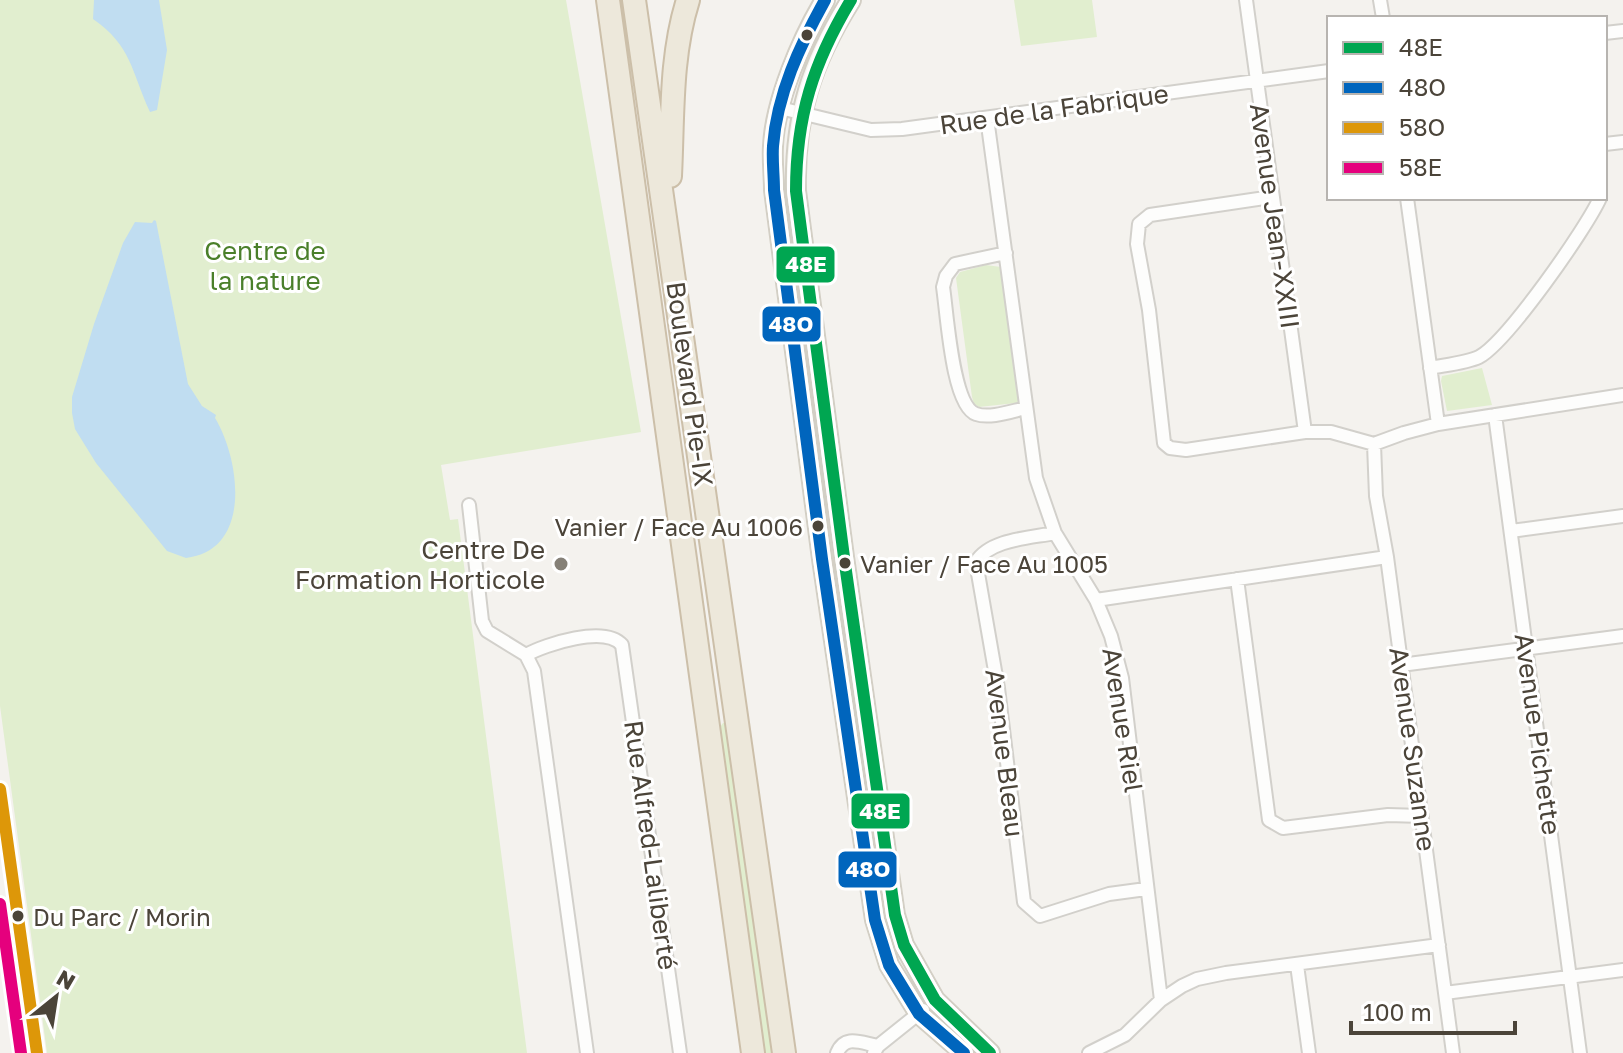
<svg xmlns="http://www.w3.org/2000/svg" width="1623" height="1053" viewBox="0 0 1623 1053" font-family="'Golos Text',sans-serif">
<rect width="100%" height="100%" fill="#f4f2ee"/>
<path fill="#e1eecf" d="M 0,0 L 566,0 L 641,432 L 441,465 L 450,520 L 458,519 L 527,1053 L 47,1053 L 0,706 Z
M 1014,0 L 1092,0 L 1097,37 L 1021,46 Z
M 986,265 L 1001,267 L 1021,399 L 1016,403 L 979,407 L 974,404 L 972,397 L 956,278 L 960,272 Z
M 1482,368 L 1492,405 L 1447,411 L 1441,381 L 1442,376 Z
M 723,723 L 728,723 L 776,1053 L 761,1053 L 721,753 L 720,727 Z"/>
<path fill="#c0ddf1" d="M 94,0 L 159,0 L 167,50 L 157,110 L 150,112 C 131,71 132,46 93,19 Z
M 154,220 L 156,221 L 188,384 L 202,406 L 216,415 L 215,418 C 240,459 253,550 186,558 L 167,551 L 96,463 L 75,429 L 72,413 L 72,397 L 94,324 L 123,243 L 135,222 L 152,223 Z"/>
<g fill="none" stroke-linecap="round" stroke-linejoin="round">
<defs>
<path id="street" d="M 1246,0 L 1305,432
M 1380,0 L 1383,18
M 1605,33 L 1623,31
M 780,108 L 871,130 L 902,129 L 1329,71
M 987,118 L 1036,478 L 1055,533 L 1096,600 L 1111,636 L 1122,678 L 1161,1000
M 1605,144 L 1623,142
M 1272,197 L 1150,215 L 1139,224 L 1137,244 L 1149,310 L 1164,443 L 1170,448 L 1186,450 L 1305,432 L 1331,432 L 1374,444 L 1404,433 L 1438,424 L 1623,395
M 1407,198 L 1438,424
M 1006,253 L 955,264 L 946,276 L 943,287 C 947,312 952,406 976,414 C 990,419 1012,411 1026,408
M 1430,368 C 1445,365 1466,363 1479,357 C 1507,342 1586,229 1600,198
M 1495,415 L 1580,1053
M 1374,444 L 1376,496 L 1387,557 L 1453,1053
M 469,505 L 482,621 L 487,631 L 526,655
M 1511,531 L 1623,516
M 1055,533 C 1030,538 990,539 976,562 L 998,688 L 1024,902 L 1040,916 L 1109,894 L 1146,889
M 1237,579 L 1269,820 L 1283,828 L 1388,815 L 1422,816
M 1096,600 L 1387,557
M 526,655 C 546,644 605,625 622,645 L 680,1053
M 526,655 L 534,671 L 587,1053
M 1401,665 L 1623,636
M 0,789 L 37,1053
M 1297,965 L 1309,1053
M 1445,993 L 1623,970
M 837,1053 C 845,1034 861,1043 878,1046
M 874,1053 L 878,1046 L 923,1010
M 1089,1053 L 1125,1035 L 1161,1000 L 1182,986 L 1197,979 L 1226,973 L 1439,945"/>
<path id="secondary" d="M 825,0 C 802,38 775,101 773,146 C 772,160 774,175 774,190 L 822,559 L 875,920 L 889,965 L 919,1014 L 964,1053
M 851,0 C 811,63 794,117 796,191 L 844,557 L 895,915 L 904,945 L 935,1000 L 990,1053"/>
<path id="highway" d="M 608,0 L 753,1053
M 634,0 L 784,1053
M 670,176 C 673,117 670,57 688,0"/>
</defs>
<use href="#street" stroke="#d2d0cb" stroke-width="16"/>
<use href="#secondary" stroke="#d3cfc5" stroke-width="22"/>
<use href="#highway" stroke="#ccbfa9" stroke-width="26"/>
<use href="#street" stroke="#fdfdfc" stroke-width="12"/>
<use href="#secondary" stroke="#f7f6f1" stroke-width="18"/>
<use href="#highway" stroke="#ede8db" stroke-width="22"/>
<defs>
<path id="bus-1" d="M 851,0 C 813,63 796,117 796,191 L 844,557 L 895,915 L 904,945 L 935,1000 L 990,1053"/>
<path id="bus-2" d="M 825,0 C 800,45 777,94 773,146 C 772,161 774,175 774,190 L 822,559 L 875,920 L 889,965 L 919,1014 L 964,1053"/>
<path id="bus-3" d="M 0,789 L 37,1053"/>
<path id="bus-4" d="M 0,904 L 21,1053"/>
</defs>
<use href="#bus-1" stroke="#fff" stroke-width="18"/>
<use href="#bus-2" stroke="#fff" stroke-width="18"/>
<use href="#bus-3" stroke="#fff" stroke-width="18"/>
<use href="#bus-4" stroke="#fff" stroke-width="18"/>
<use href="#bus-1" stroke="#00a651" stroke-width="12"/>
<use href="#bus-2" stroke="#0065bd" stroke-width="12"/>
<use href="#bus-3" stroke="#dd9709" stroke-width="12"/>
<use href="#bus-4" stroke="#e5007d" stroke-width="12"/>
</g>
<g fill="#4b4439" stroke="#fff" stroke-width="3">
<circle cx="807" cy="35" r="7"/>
<circle cx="818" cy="526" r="7"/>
<circle cx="845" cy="563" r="7"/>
<circle cx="18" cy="916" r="7"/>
</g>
<circle fill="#868178" stroke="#fff" stroke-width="3" cx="561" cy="564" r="8"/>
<g text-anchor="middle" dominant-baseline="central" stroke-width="6" stroke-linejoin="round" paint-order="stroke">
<g font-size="24" fill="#4b4439" stroke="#fff" text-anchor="start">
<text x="803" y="526" text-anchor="end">Vanier / Face Au 1006</text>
<text x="860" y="563">Vanier / Face Au 1005</text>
<text x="33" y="916">Du Parc / Morin</text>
</g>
<g font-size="26" fill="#4b4439" stroke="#fff">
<text transform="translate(1054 109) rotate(-8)">Rue de la Fabrique</text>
<text transform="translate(1275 216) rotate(82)">Avenue Jean-XXIII</text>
<text transform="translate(690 384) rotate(82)">Boulevard Pie-IX</text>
<text transform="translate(1123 720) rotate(81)">Avenue Riel</text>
<text transform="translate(1538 734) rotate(82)">Avenue Pichette</text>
<text transform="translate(1413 749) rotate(82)">Avenue Suzanne</text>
<text transform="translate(1005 753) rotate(83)">Avenue Bleau</text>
<text transform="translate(651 845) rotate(82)">Rue Alfred-Laliberté</text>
</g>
<g font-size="26" fill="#4a7f2a" stroke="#fff">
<text x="265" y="250">Centre de<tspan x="265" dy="30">la nature</tspan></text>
</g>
<g font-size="26" fill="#4b4439" stroke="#fff" text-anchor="end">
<text x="545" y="549">Centre De<tspan x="545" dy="30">Formation Horticole</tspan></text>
</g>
</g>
<g stroke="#fff" stroke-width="3">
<rect x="775" y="245" width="61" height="39" rx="8" fill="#00a651"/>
<rect x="761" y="305" width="61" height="38" rx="8" fill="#0065bd"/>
<rect x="850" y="792" width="61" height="38" rx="8" fill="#00a651"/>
<rect x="837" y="850" width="61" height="39" rx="8" fill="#0065bd"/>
</g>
<g font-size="22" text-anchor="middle" font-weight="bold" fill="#fff">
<text x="806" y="272">48E</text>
<text x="791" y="332">48O</text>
<text x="880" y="819">48E</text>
<text x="868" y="877">48O</text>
</g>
<rect x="1327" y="16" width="280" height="184" fill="#ffffff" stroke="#b7b4b0" stroke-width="2"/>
<rect x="1343" y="42" width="40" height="12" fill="#00a651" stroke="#b7b4b0" stroke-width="2"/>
<text x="1399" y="56" font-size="24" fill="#4b4439">48E</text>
<rect x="1343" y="82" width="40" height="12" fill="#0065bd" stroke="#b7b4b0" stroke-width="2"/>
<text x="1399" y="96" font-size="24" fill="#4b4439">48O</text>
<rect x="1343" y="122" width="40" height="12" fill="#dd9709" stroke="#b7b4b0" stroke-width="2"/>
<text x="1399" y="136" font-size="24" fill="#4b4439">58O</text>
<rect x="1343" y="162" width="40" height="12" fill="#e5007d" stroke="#b7b4b0" stroke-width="2"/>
<text x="1399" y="176" font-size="24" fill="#4b4439">58E</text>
<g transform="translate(56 997) rotate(30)" stroke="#ffffff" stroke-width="6" paint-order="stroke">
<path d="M0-6L14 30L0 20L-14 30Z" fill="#4b4439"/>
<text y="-12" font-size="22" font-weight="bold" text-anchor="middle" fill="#4b4439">N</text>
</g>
<path d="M1351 1021v12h164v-12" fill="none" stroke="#4b4439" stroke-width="4"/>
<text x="1363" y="1021" font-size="24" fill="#4b4439" stroke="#ffffff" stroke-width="6" paint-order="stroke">100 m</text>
</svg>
